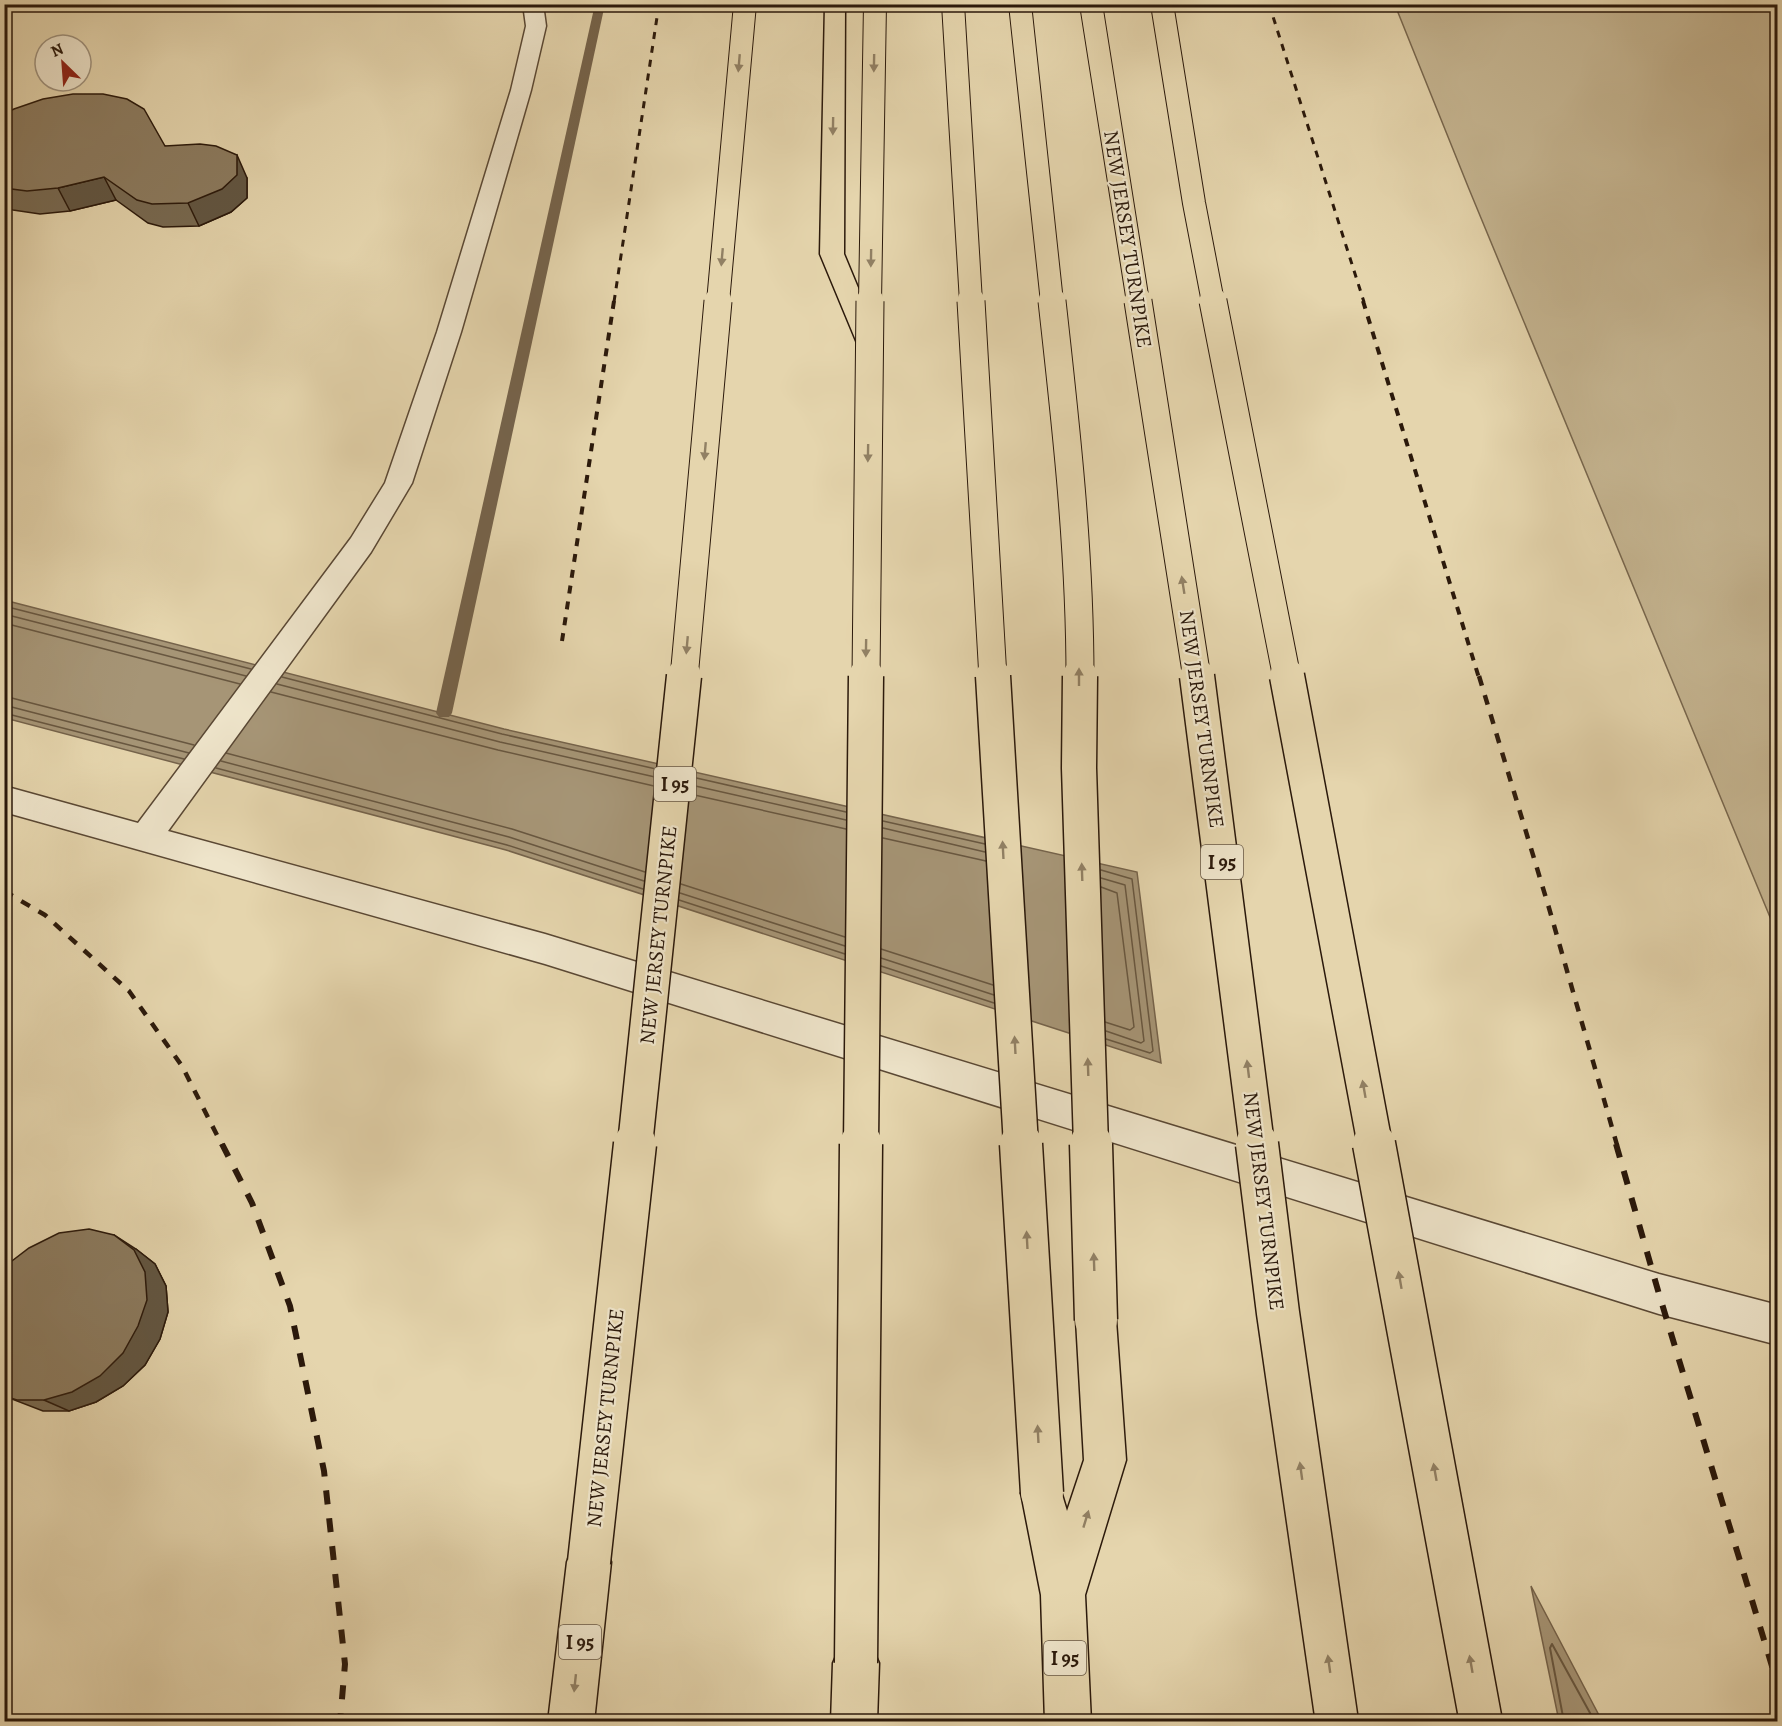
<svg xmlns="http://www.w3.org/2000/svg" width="1782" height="1726" viewBox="0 0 1782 1726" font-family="Alegreya,serif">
<rect width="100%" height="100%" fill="#e5d5ad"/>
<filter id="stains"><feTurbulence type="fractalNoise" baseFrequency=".00333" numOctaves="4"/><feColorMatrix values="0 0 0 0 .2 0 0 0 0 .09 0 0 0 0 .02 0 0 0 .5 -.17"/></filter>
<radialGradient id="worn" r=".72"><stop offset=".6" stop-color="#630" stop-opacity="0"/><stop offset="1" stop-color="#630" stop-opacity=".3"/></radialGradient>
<path fill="#c5b591" stroke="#78674e" stroke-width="1.5" d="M 1395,5 L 1777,5 L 1777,934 L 1469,189 Z"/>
<path fill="#a69576" stroke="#75634b" stroke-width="1.5" d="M 4,600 L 504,729 L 1137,872 L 1161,1063 L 506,850 L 5,718 Z
M 1531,1586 L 1602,1721 L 1559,1721 Z"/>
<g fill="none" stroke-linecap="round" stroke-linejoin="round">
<path stroke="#685740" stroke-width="1.5" d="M 4,606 L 251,669
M 4,614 L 246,676
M 4,623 L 240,684
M 282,677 L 502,734 L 656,769
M 277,684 L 500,742 L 655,777
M 271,692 L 498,750 L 654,786
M 4,696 L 194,745
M 4,705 L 189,753
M 4,713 L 184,759
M 226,753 L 512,829 L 645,872
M 221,761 L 509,837 L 644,881
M 216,768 L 507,845 L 643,889
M 692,777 L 846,812
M 691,785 L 846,820
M 690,794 L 846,829
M 883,821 L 985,844
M 883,828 L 985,852
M 883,838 L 986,861
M 1101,870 L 1132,879 L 1153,1051 L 1150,1053 L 1106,1039
M 1101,878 L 1125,885 L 1144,1041 L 1141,1043 L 1106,1031
M 681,884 L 845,937
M 1101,887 L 1117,893 L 1134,1027 L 1130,1030 L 1105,1022
M 680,893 L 845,946
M 679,900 L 845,954
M 881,949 L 993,985
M 881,958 L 994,995
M 881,966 L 994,1003"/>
<path stroke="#685740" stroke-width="2" d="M 1564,1722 L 1550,1648 L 1552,1644 L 1595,1722"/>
<path fill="#75634b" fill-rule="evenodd" d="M 595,4 L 605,4 L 452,713 L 449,717 L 439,717 L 436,713 Z"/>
<defs>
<path id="minor" d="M 523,4 L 543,4 L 546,26 L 531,90 L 461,332 L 412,483 L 371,552 L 168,831 L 545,934 L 1659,1274 L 1778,1305 L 1778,1345 L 1659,1314 L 545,964 L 4,812 L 4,786 L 138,823 L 351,538 L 385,483 L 437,332 L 511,90 L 526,26 Z"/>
<path id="highway" d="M 825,4 L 845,4 L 844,254 L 881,343 L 878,349 L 869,351 L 860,349 L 857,343 L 820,254 Z
M 1096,1300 L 1110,1306 L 1116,1320 L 1126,1460 L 1085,1595 L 1091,1722 L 1045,1722 L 1041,1595 L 1021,1493 L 1027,1478 L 1042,1472 L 1057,1478 L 1067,1511 L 1084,1460 L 1076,1320 L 1082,1306 Z
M 589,1540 L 605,1546 L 611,1562 L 594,1722 L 548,1722 L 567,1562 L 573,1546 Z
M 856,1640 L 872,1647 L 879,1663 L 877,1722 L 831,1722 L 833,1663 L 840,1647 Z"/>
</defs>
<use href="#minor" stroke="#5a4834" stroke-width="3"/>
<use href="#highway" stroke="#2b190b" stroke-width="3"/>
<use href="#minor" fill="#eee4ca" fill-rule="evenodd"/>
<use href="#highway" fill="#e5d5ad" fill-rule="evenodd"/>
<path stroke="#2b190b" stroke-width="3" stroke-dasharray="7 7" stroke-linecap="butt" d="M 1269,4 L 1364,302
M 614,302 L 659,4"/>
<path stroke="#2b190b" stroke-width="4" stroke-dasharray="8 8" stroke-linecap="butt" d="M 1363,301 L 1479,678
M 562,641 L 614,301"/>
<path stroke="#2b190b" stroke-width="4.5" stroke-dasharray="10 10" stroke-linecap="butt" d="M 1479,676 L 1549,908 L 1617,1145
M 4,891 L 45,915 L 129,991 L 182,1066 L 222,1145"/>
<path stroke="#2b190b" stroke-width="6" stroke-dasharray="14 14" stroke-linecap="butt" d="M 222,1144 L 252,1203 L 290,1306 L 324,1471 L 345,1664 L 340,1722
M 1616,1144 L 1659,1294 L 1778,1686"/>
<defs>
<path id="highway-bridge-far3" d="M 953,4 L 971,302
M 1020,4 L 1052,302
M 1091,4 L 1138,302
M 1162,4 L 1194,203 L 1213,302
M 718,302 L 745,4
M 870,302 L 875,4"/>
<path id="highway-bridge-far2" d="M 971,301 L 993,678
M 1052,301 C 1066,426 1080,551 1080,678
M 1138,301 L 1197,678
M 1213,301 L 1287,678
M 684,678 L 718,301
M 866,678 L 870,301"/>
<path id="highway-bridge-far1" d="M 993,676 L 1021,1145
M 1080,676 L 1079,768 L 1091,1145
M 1197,676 L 1257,1145
M 1287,676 L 1375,1145
M 635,1145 L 684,676
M 861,1145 L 866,676"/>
<path id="highway-bridge" d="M 1021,1144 L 1042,1493
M 1091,1144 L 1096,1320
M 1257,1144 L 1278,1313 L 1337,1722
M 1374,1144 L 1481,1722
M 589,1562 L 635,1144
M 856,1663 L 861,1144"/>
</defs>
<use href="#highway-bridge-far3" stroke="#2b190b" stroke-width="24" stroke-linecap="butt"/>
<use href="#highway-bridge-far2" stroke="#2b190b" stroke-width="29" stroke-linecap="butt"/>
<use href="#highway-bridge-far1" stroke="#2b190b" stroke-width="37" stroke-linecap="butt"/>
<use href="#highway-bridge" stroke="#2b190b" stroke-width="45" stroke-linecap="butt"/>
<use href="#highway-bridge-far3" stroke="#e5d5ad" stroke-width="22"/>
<use href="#highway-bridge-far2" stroke="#e5d5ad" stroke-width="27"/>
<use href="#highway-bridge-far1" stroke="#e5d5ad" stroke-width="34"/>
<use href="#highway-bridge" stroke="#e5d5ad" stroke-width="42"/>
</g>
<path fill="#786a52" stroke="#2b190b" stroke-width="1.5" d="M 4,114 L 165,146 L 247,178 L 247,198 L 231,212 L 199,226 L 163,227 L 148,223 L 116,200 L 70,211 L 40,214 L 13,210 L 4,207 Z
M 136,1249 L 155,1264 L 166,1286 L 168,1312 L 160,1339 L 145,1365 L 123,1386 L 96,1402 L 69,1411 L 43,1411 L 4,1396 Z"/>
<path fill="#625642" stroke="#2b190b" stroke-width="1.5" d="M 237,155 L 247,178 L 247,198 L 231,212 L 199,226 L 188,203 Z
M 104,177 L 116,200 L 70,211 L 58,188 Z
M 114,1235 L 136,1249 L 155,1264 L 166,1286 L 168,1312 L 160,1339 L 145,1365 L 123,1386 L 96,1402 L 69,1411 L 44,1400 Z"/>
<path fill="#8c7b5f" stroke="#2b190b" stroke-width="1.5" d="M 73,94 L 103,94 L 127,99 L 144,109 L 165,146 L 200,144 L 216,146 L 237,155 L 237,175 L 222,189 L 188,203 L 152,204 L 137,200 L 104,177 L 58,188 L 27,191 L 4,188 L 4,114 L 14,109 L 43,99 Z
M 89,1229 L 114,1235 L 134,1250 L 145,1272 L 147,1300 L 138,1326 L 123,1353 L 100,1376 L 72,1392 L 44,1400 L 17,1400 L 4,1396 L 4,1267 L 29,1248 L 59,1233 Z"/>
<defs><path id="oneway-solid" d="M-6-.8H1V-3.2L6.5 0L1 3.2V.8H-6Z" transform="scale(1.5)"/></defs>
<g fill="#918064">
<use href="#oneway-solid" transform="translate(739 63) rotate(95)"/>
<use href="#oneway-solid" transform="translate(874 63) rotate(91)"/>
<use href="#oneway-solid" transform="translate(833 126) rotate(91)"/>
<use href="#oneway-solid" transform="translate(722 257) rotate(95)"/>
<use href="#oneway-solid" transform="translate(871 258) rotate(91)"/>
<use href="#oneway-solid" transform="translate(705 451) rotate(95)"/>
<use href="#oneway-solid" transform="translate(868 453) rotate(91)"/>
<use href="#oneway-solid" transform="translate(1183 585) rotate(-99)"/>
<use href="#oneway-solid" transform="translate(687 645) rotate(95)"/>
<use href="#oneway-solid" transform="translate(866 648) rotate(91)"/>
<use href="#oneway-solid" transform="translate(1079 677) rotate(-90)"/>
<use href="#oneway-solid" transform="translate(1003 850) rotate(-93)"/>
<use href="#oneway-solid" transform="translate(1082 872) rotate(-92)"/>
<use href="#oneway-solid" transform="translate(1015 1045) rotate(-93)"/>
<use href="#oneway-solid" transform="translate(1088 1067) rotate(-92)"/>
<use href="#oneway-solid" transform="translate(1248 1069) rotate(-97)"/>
<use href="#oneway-solid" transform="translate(1364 1089) rotate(-100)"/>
<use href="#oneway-solid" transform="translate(1027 1240) rotate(-93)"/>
<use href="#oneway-solid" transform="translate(1094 1262) rotate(-92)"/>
<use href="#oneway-solid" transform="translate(1400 1280) rotate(-100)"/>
<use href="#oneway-solid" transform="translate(1038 1434) rotate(-93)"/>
<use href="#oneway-solid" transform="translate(1301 1471) rotate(-98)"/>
<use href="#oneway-solid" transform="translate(1435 1472) rotate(-100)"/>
<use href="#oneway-solid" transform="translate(1086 1519) rotate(-73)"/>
<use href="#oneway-solid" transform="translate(1329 1664) rotate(-98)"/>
<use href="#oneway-solid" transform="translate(1471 1664) rotate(-100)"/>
<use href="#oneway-solid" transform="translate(575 1683) rotate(96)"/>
</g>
<g text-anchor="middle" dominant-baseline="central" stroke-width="4.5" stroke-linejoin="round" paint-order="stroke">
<g fill="#eee4ca" stroke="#665644" stroke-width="1.5">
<rect x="654" y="767" width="42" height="34" rx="4.5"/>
<rect x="1201" y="845" width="42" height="34" rx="4.5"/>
<rect x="559" y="1625" width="42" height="34" rx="4.5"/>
<rect x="1044" y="1641" width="42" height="34" rx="4.5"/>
</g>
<g font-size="20" font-weight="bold" fill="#2b190b">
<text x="675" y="784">I 95</text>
<text x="1222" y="862">I 95</text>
<text x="580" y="1642">I 95</text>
<text x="1065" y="1658">I 95</text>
</g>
<g font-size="21" fill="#2b190b" stroke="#eee4ca">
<text transform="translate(1128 239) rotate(81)">NEW JERSEY TURNPIKE</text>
<text transform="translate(1202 719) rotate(82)">NEW JERSEY TURNPIKE</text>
<text transform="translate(658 935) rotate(-84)">NEW JERSEY TURNPIKE</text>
<text transform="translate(1264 1201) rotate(83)">NEW JERSEY TURNPIKE</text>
<text transform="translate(605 1418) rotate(-84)">NEW JERSEY TURNPIKE</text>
</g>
</g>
<rect width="1782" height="1726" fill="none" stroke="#e5d5ad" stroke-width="24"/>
<rect x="6" y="6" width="1770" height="1714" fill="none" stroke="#2b190b" stroke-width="3"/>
<rect x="12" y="12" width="1758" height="1702" fill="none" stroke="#2b190b" stroke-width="1.5"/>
<g transform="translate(63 63) rotate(335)"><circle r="28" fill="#eee4ca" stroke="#a0937e" stroke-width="1.5"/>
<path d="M0-4.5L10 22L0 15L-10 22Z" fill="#8f2418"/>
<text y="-9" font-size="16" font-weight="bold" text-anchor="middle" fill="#2b190b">N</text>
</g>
<rect width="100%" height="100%" filter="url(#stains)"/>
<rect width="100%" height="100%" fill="url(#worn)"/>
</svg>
